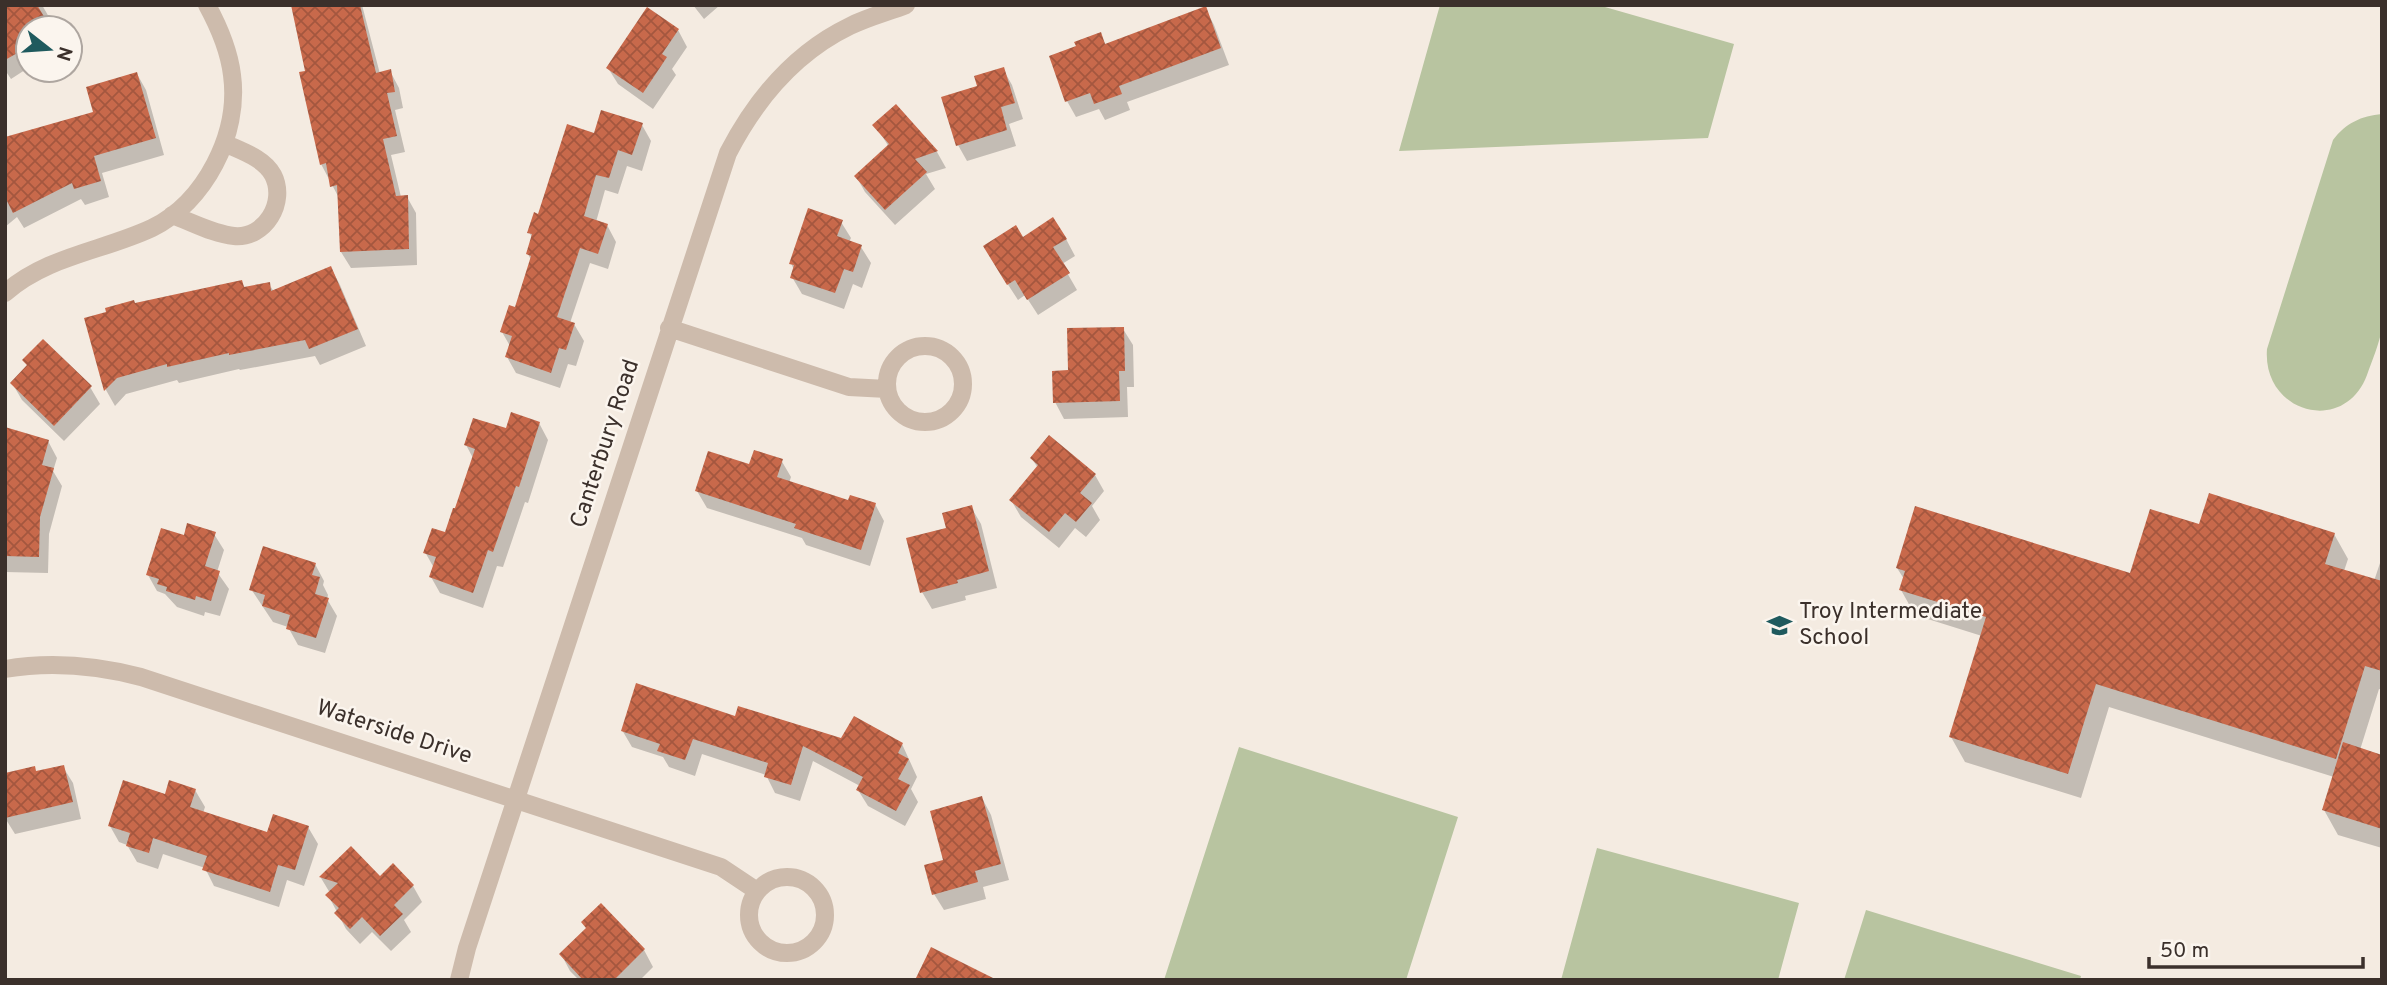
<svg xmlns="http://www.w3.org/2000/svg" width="2387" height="985" viewBox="0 0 2387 985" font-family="Overpass,sans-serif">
<defs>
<pattern id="building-cross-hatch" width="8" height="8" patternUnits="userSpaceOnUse" patternTransform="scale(1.75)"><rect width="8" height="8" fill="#c8694b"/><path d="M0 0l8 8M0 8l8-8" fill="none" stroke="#a4573f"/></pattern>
</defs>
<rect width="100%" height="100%" fill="#f4ebe1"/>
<path fill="#b8c4a0" d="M 1440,5 L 1598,5 L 1734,44 L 1708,138 L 1399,151 Z
M 2382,114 C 2382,164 2382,214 2382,265 C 2382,285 2385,309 2382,329 C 2379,344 2372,361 2367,375 C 2344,436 2262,413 2267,349 L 2333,140 C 2346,123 2361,116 2382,114 Z
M 1239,747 L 1458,817 L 1406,980 L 1164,980 Z
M 1597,848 L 1799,903 L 1778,980 L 1561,980 Z
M 1866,910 L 2081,976 L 2080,980 L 1844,980 Z"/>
<path fill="#0003" d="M 5,5 L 42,5 L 53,24 L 49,28 L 28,28 L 28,68 L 11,79 L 5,70 Z
M 309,5 L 362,5 L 380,74 L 390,71 L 399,88 L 403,108 L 395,110 L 405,152 L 391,155 L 401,197 L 407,197 L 416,213 L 417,265 L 351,268 L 341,252 L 339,198 L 321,164 L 308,72 Z
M 693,5 L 720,5 L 704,19 Z
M 1205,8 L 1214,25 L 1229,65 L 1127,102 L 1130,110 L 1105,120 L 1099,109 L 1076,117 L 1067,101 L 1078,47 L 1100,34 L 1106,45 Z
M 678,30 L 687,47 L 672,69 L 676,75 L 653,109 L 618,84 L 608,68 Z
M 1003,69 L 1012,85 L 1023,119 L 1009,124 L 1016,146 L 967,161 L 958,145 L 979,87 Z
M 137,74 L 146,90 L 164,155 L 102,173 L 109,197 L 85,205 L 81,199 L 24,228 L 17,217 L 5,227 L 5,138 L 95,113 Z
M 896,106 L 937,152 L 946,168 L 926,174 L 935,189 L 895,225 L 865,192 L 856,176 L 889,147 L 875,125 Z
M 642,125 L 651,141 L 642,171 L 627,166 L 618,194 L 605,190 L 596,222 L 607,225 L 616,242 L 608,269 L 590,263 L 570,323 L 574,324 L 584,341 L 576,366 L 568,364 L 560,388 L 516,373 L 507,357 L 510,346 L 502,332 L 516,309 L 531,260 L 528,254 L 533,239 L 529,232 L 595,135 Z
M 841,222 L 851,238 L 849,242 L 861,247 L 871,263 L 862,288 L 853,284 L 844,309 L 802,294 L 792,277 L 794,270 L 791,263 Z
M 1022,239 L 1066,239 L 1075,256 L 1062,264 L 1077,290 L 1038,315 L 1025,295 L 1018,300 L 994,263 Z
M 331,268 L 340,285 L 366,346 L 320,365 L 315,356 L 240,370 L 239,369 L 179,383 L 177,380 L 126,394 L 115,406 L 106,390 L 87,320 L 134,304 L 241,282 L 246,289 L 269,284 L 274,292 Z
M 1123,329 L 1133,345 L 1134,387 L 1127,387 L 1128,417 L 1064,419 L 1055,402 L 1070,372 Z
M 12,383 L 90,387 L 100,404 L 64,441 L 22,400 Z
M 539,423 L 548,440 L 528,503 L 525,502 L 503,567 L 497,566 L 483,608 L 440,593 L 431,577 L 434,568 L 425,552 L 446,535 L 473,458 L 466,445 L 507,430 Z
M 5,429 L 48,441 L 57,458 L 53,471 L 62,486 L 49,534 L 48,573 L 5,572 Z
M 1032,459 L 1095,475 L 1104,491 L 1092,506 L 1100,520 L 1086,537 L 1075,528 L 1059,548 L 1021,517 L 1011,500 L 1038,468 Z
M 781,460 L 791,477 L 789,483 L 849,502 L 875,504 L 884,521 L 870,566 L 806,545 L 802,538 L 707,508 L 697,491 L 750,466 Z
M 971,507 L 981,524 L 997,588 L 965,596 L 966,600 L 932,609 L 922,592 L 948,529 Z
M 2200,526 L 2334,534 L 2348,559 L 2344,571 L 2374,581 L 2382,557 L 2382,690 L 2379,689 L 2360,750 L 2382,757 L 2382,848 L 2338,835 L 2324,810 L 2334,777 L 2109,707 L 2081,798 L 1965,762 L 1951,737 L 1982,636 L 1915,615 L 1901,590 L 1904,579 L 1897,568 L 2131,575 Z
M 214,534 L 224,550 L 217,572 L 229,589 L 220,616 L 205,612 L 204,616 L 177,607 L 165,594 L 157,591 L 148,575 Z
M 315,564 L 324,581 L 323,585 L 328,595 L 327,599 L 337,616 L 325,653 L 298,645 L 288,627 L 273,622 L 251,589 Z
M 737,718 L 842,741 L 902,744 L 917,777 L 911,789 L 918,802 L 905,826 L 868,806 L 858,790 L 860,786 L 813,761 L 800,801 L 775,793 L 766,775 L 702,754 L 695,776 L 669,767 L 663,757 L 632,747 L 622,730 Z
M 63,767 L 73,783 L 81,819 L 15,834 L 5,818 L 5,774 L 37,773 Z
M 195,790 L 205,807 L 203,813 L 268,834 L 308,827 L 318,844 L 304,886 L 287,880 L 279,907 L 214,886 L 205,868 L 163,854 L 158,869 L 137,862 L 127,845 L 119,842 L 110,826 L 166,796 Z
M 982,798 L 991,815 L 1009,880 L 983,887 L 986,899 L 944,910 L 934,894 L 945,861 Z
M 351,848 L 380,878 L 413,886 L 422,902 L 404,920 L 411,932 L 391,951 L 372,932 L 360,944 L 346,929 L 328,895 L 330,893 L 321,878 Z
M 644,950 L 653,967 L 640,980 L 579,980 L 570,971 L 561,954 Z"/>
<path fill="url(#building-cross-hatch)" d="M 5,5 L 37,5 L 51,28 L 28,28 L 28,47 L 5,60 Z
M 291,5 L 360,5 L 376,73 L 391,69 L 395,92 L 387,93 L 397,136 L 383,139 L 396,196 L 408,195 L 409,249 L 340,252 L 337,185 L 330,187 L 326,163 L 320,165 L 299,72 L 305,71 Z
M 1206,6 L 1221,48 L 1119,86 L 1122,94 L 1094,104 L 1090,93 L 1065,102 L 1049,56 L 1076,46 L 1074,42 L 1101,32 L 1105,44 Z
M 647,7 L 679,29 L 662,54 L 667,57 L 643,93 L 606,68 Z
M 1004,67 L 1015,103 L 1001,107 L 1007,130 L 956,146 L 941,97 L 977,86 L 974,76 Z
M 137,72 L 156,138 L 94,156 L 101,181 L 74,189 L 72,183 L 13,213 L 5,197 L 5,137 L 93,112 L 86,87 Z
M 896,104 L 938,151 L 915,159 L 927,172 L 885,210 L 854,176 L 889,144 L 872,125 Z
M 601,110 L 643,123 L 632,155 L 618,150 L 609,178 L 596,175 L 584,216 L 608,224 L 598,254 L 580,248 L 557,317 L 575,323 L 566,350 L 559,348 L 551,373 L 505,357 L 512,336 L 500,332 L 509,305 L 515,307 L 531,256 L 526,254 L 532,234 L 527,233 L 534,212 L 538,214 L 567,124 L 594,133 Z
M 808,208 L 843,220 L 837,236 L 862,245 L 853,272 L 844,269 L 835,293 L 790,278 L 794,265 L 789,264 Z
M 1053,217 L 1067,239 L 1053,247 L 1070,273 L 1027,300 L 1015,280 L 1007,285 L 983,246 L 1016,225 L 1023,237 Z
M 331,266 L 358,329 L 309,349 L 305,340 L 229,355 L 229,353 L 167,367 L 167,364 L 117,378 L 104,391 L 84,318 L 106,312 L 105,308 L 134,300 L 135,303 L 242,280 L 244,287 L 270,282 L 271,291 Z
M 1124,327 L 1125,371 L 1119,371 L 1120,401 L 1053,403 L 1052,371 L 1068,370 L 1067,328 Z
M 43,339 L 92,386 L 54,426 L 10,383 L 27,365 L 22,360 Z
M 511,412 L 540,422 L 519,487 L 516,486 L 493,552 L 488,550 L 473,593 L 429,577 L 436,557 L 423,553 L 432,528 L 445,532 L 453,508 L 455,508 L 475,449 L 464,445 L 473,418 L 506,428 Z
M 5,427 L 49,440 L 42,465 L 54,468 L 40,517 L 39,557 L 5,556 Z
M 1049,435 L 1096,474 L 1080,493 L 1092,503 L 1076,522 L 1065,513 L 1049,532 L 1009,500 L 1038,465 L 1030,458 Z
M 754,450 L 783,459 L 777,477 L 848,500 L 850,495 L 876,503 L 861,550 L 794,528 L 796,524 L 695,491 L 708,451 L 749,464 Z
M 2209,493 L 2335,533 L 2325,564 L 2382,581 L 2382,671 L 2365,666 L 2336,759 L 2096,684 L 2068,774 L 1949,737 L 1986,617 L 1899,590 L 1905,571 L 1896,568 L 1915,506 L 2130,573 L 2150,509 L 2199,524 Z
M 972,505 L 989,571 L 957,580 L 958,583 L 920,593 L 906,538 L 946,528 L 942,513 Z
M 187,523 L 216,532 L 205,566 L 220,571 L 211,601 L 196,596 L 195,600 L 166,591 L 167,587 L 157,584 L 159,579 L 146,575 L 161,528 L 184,535 Z
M 263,546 L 316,563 L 312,575 L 320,577 L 315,594 L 329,598 L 316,638 L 286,629 L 290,615 L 262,606 L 265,595 L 249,590 Z
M 636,683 L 735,716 L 738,706 L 841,738 L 854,716 L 903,743 L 898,753 L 909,759 L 898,779 L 910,785 L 896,811 L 856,790 L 863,777 L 803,746 L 791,785 L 764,777 L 768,763 L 693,739 L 685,760 L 657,751 L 660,744 L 621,731 Z
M 2343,742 L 2382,755 L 2382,829 L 2322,810 Z
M 64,765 L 73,802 L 5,818 L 5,773 L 35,766 L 36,771 Z
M 123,780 L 165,794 L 169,780 L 196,789 L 190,807 L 267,832 L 273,814 L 309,826 L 295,870 L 278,865 L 270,892 L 202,870 L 207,856 L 153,838 L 149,853 L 126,846 L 130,833 L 108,826 Z
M 982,796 L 1001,864 L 975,871 L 978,882 L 932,895 L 924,865 L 943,860 L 930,811 Z
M 351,846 L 380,876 L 393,863 L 414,885 L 394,905 L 403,914 L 380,936 L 362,917 L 350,929 L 334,913 L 339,908 L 325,895 L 338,883 L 319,877 Z
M 601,903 L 645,949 L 614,980 L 583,980 L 559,954 L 586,928 L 581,922 Z
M 931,947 L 997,980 L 915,980 Z"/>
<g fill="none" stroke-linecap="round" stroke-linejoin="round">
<path stroke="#cdbbac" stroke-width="18" d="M 172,215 C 192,222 213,234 234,236 C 265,239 287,202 273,175 C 264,158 241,151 224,143
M 5,293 C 47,256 103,251 152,228 C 205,202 240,134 232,75 C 229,50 219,27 207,5
M 669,328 L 849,387 L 887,389
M887 384a38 38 0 1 1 76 0a38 38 0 1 1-76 0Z
M 5,669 C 52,661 95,665 141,677 L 721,867 L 757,891
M749 915a38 38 0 1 1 76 0a38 38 0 1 1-76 0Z
M 459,980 L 467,948 L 728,153 C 756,99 794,53 850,26 C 868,17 888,12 906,5"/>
</g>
<defs>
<symbol id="school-bare" viewBox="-9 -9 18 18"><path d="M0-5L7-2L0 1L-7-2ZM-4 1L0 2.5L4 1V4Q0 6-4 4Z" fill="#1f5a5e" stroke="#fbf5ee" stroke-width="2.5" paint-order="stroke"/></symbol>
</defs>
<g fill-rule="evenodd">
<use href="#school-bare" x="1762" y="608" width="35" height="35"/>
</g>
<g text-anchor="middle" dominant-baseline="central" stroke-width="5" stroke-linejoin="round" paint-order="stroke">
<g font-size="23" fill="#3b302b" stroke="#fbf5ee">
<text transform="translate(606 444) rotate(-72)">Canterbury Road</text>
<text transform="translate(394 733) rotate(18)">Waterside Drive</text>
</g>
<g font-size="23" fill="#3b302b" stroke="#fbf5ee" text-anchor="start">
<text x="1799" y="612">Troy Intermediate<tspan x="1799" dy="26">School</tspan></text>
</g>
</g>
<rect width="2387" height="985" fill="none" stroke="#3b302b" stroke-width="14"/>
<g transform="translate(49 49) rotate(107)"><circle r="33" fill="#fbf5ee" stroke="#aea6a0" stroke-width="2"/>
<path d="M0-5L12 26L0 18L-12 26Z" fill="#1f5a5e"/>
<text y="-10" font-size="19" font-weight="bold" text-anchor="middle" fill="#3b302b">N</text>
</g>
<path d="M2149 957v10h214v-10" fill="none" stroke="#3b302b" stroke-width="3.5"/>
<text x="2160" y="957" font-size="21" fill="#3b302b" stroke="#fbf5ee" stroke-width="5" paint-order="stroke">50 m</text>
</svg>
